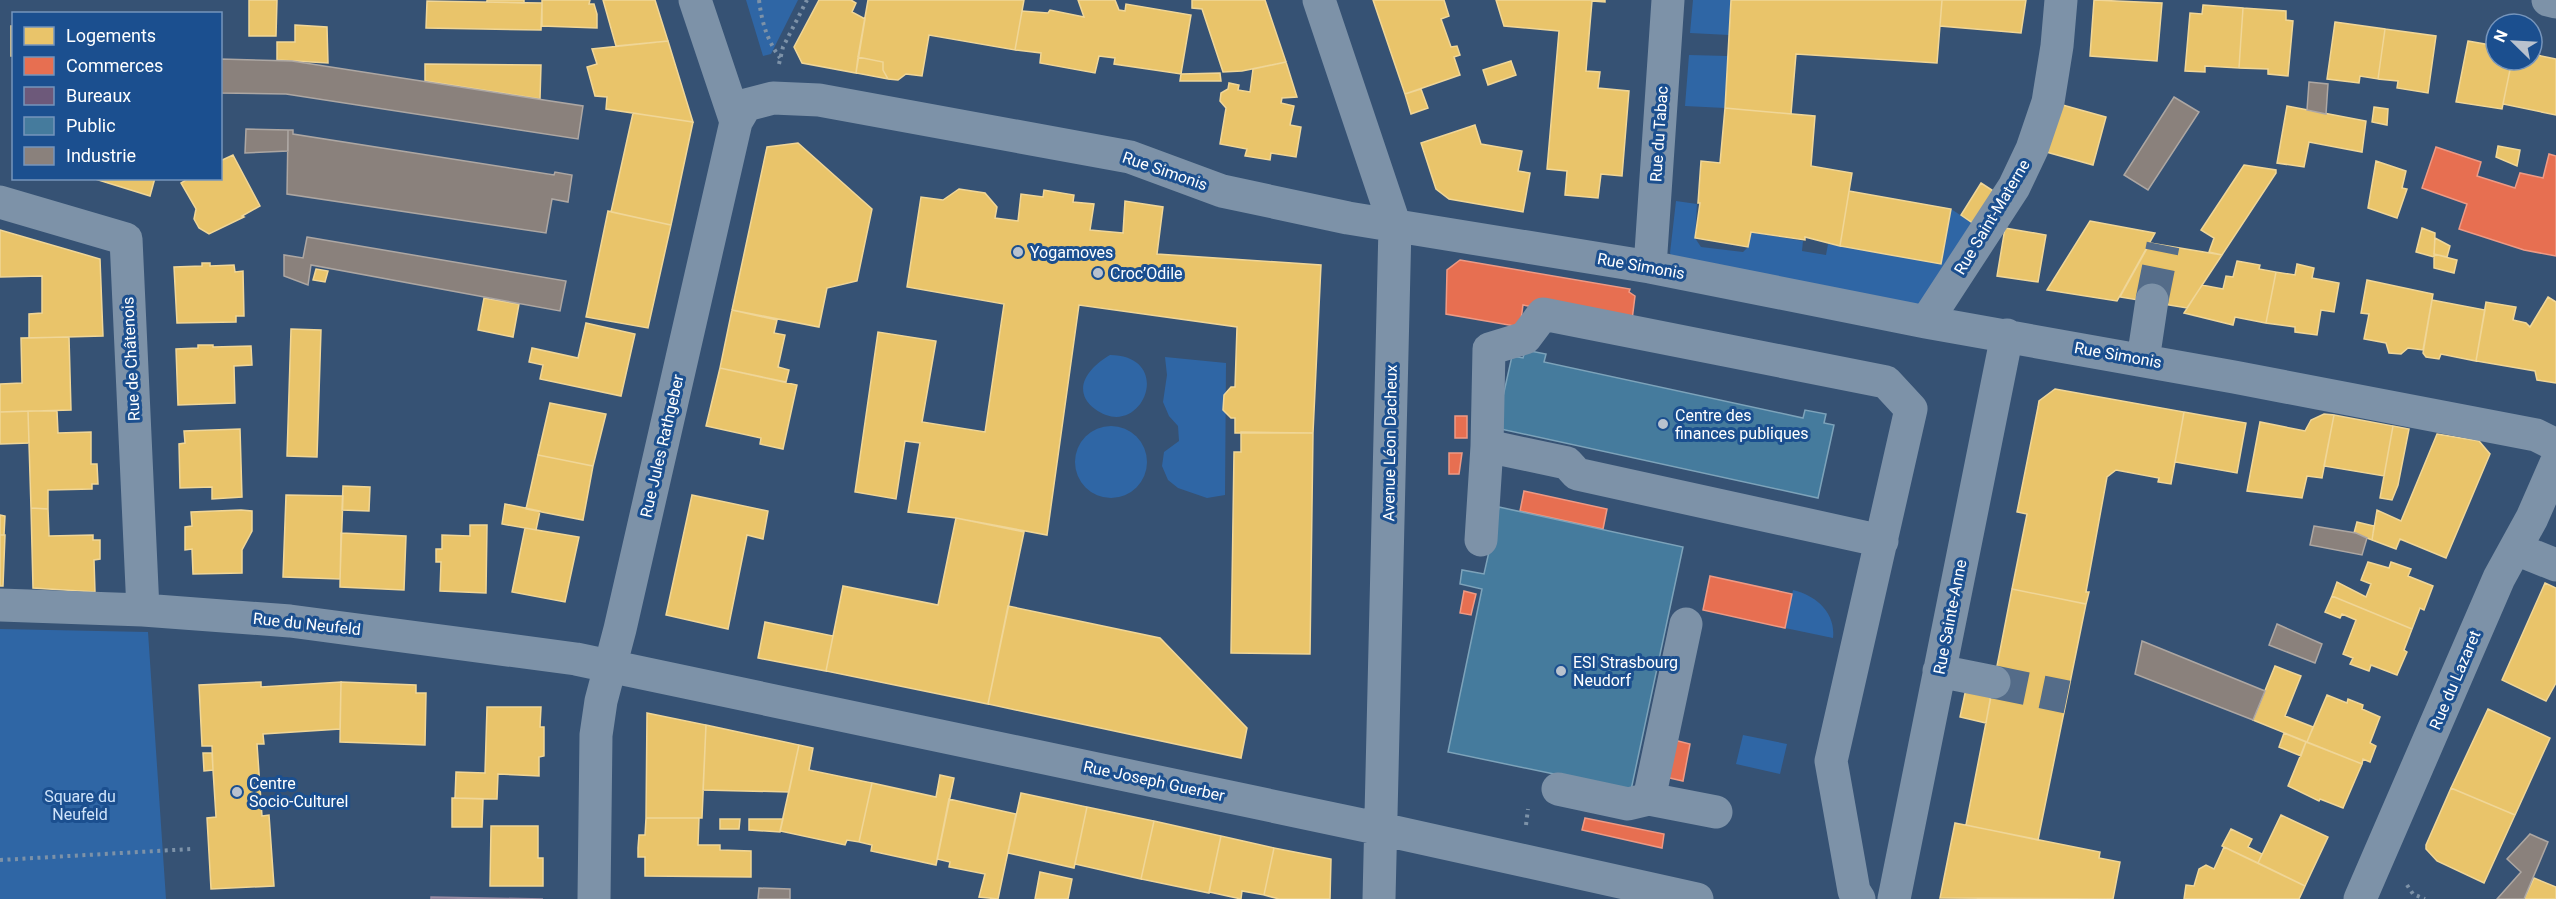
<svg xmlns="http://www.w3.org/2000/svg" width="2556" height="899" viewBox="0 0 2556 899" font-family="Roboto,sans-serif">
<rect width="100%" height="100%" fill="#365274"/>
<path fill="#2f66a5" d="M 746,0 L 798,0 L 771,54 L 763,56 Z
M 1693,0 L 1731,0 L 1729,35 L 1690,33 Z
M 1689,55 L 1728,56 L 1725,108 L 1685,106 Z
M 1676,201 L 1697,204 L 1695,238 L 1701,247 L 1743,252 L 1748,247 L 1751,232 L 1803,241 L 1802,251 L 1826,255 L 1828,244 L 1941,264 L 1951,209 L 1977,226 L 1923,307 L 1676,264 L 1670,253 Z
M 1110,355 C 1177,356 1141,443 1095,409 C 1070,390 1089,367 1110,355 Z
M 1165,357 L 1226,363 L 1225,495 L 1207,498 L 1178,488 L 1168,480 L 1162,466 L 1164,452 L 1179,441 L 1178,426 L 1169,416 L 1163,402 L 1167,375 Z
M1075 462a36 36 0 1 1 72 0a36 36 0 1 1-72 0Z
M 1793,590 C 1815,595 1836,612 1833,638 L 1785,628 Z
M 0,629 L 148,632 L 166,899 L 0,899 Z
M 1743,735 L 1787,744 L 1780,774 L 1736,764 Z"/>
<path fill="#e9c46a" stroke="#f0d697" stroke-width="1.5" d="M 249,0 L 277,0 L 276,36 L 249,36 Z
M 487,0 L 524,0 L 524,3 L 487,2 Z
M 542,0 L 590,0 L 589,4 L 594,4 L 597,14 L 597,28 L 542,26 Z
M 603,0 L 655,0 L 668,41 L 616,46 Z
M 819,0 L 851,0 L 856,3 L 852,12 L 865,19 L 856,73 L 802,63 L 794,47 Z
M 868,0 L 1024,0 L 1015,50 L 929,35 L 922,76 L 906,74 L 898,80 L 888,79 L 883,70 L 883,62 L 858,57 Z
M 1078,0 L 1115,0 L 1119,10 L 1125,11 L 1126,4 L 1191,15 L 1181,74 L 1114,64 L 1115,58 L 1099,56 L 1095,73 L 1040,63 L 1041,53 L 1015,50 L 1022,11 L 1048,13 L 1050,10 L 1084,17 Z
M 1192,0 L 1265,0 L 1286,62 L 1242,71 L 1223,72 L 1202,9 L 1192,8 Z
M 1373,0 L 1444,0 L 1449,16 L 1441,19 L 1451,47 L 1457,46 L 1460,55 L 1454,57 L 1460,75 L 1405,94 Z
M 1496,0 L 1605,0 L 1605,2 L 1592,1 L 1586,71 L 1600,72 L 1598,88 L 1629,91 L 1622,176 L 1601,174 L 1598,198 L 1565,195 L 1567,171 L 1547,169 L 1559,31 L 1504,26 Z
M 1731,0 L 1942,0 L 1937,63 L 1796,54 L 1791,114 L 1725,108 Z
M 1942,0 L 2026,0 L 2021,33 L 1940,26 Z
M 2094,0 L 2162,3 L 2157,61 L 2090,56 Z
M 427,1 L 542,3 L 541,30 L 426,28 Z
M 2203,5 L 2243,8 L 2239,68 L 2205,66 L 2205,72 L 2185,71 L 2190,13 L 2202,14 Z
M 2243,8 L 2286,11 L 2286,20 L 2293,21 L 2288,76 L 2268,74 L 2268,69 L 2239,68 Z
M 2335,22 L 2385,29 L 2378,79 L 2360,76 L 2359,83 L 2327,79 Z
M 295,25 L 327,27 L 328,63 L 277,60 L 277,42 L 295,42 Z
M 11,26 L 14,26 L 14,56 L 11,56 Z
M 2385,29 L 2436,36 L 2428,93 L 2397,88 L 2398,81 L 2378,79 Z
M 668,41 L 693,122 L 606,109 L 607,97 L 595,96 L 587,67 L 597,64 L 592,49 Z
M 2468,41 L 2496,46 L 2496,60 L 2512,60 L 2502,109 L 2456,102 Z
M 2532,54 L 2556,59 L 2556,115 L 2503,104 L 2512,60 L 2532,60 Z
M 858,57 L 883,62 L 883,70 L 888,79 L 856,73 Z
M 1511,61 L 1516,75 L 1488,85 L 1483,70 Z
M 1286,62 L 1297,97 L 1282,98 L 1281,103 L 1294,106 L 1290,125 L 1301,127 L 1296,157 L 1271,153 L 1270,160 L 1245,156 L 1247,149 L 1220,144 L 1226,108 L 1220,101 L 1221,93 L 1228,89 L 1229,83 L 1239,85 L 1238,90 L 1250,92 L 1253,69 Z
M 425,64 L 541,65 L 540,99 L 425,81 Z
M 1220,73 L 1221,81 L 1180,81 L 1181,74 Z
M 1421,89 L 1428,108 L 1411,114 L 1405,94 Z
M 2059,104 L 2106,117 L 2093,165 L 2046,152 Z
M 2287,106 L 2366,121 L 2362,152 L 2309,142 L 2304,167 L 2277,163 Z
M 2374,107 L 2388,109 L 2387,125 L 2372,122 Z
M 1725,108 L 1815,116 L 1811,166 L 1852,173 L 1840,246 L 1805,237 L 1805,240 L 1751,232 L 1748,247 L 1695,238 L 1700,203 L 1698,203 L 1701,161 L 1720,163 Z
M 633,113 L 693,122 L 671,225 L 611,212 Z
M 1475,125 L 1481,144 L 1522,151 L 1518,171 L 1530,173 L 1523,212 L 1449,199 L 1436,189 L 1421,143 Z
M 798,143 L 872,209 L 857,281 L 827,288 L 819,327 L 732,310 L 767,147 Z
M 2498,146 L 2520,150 L 2517,166 L 2496,157 Z
M 233,155 L 260,206 L 242,216 L 244,217 L 209,234 L 199,228 L 194,219 L 196,209 L 181,183 L 189,178 L 220,178 L 220,161 Z
M 2376,161 L 2406,171 L 2402,188 L 2407,189 L 2397,218 L 2368,208 Z
M 2244,165 L 2276,170 L 2276,173 L 2222,255 L 2209,252 L 2214,238 L 2201,230 Z
M 92,178 L 155,178 L 150,196 Z
M 1981,183 L 1998,194 L 1977,226 L 1961,215 Z
M 959,189 L 985,193 L 997,207 L 995,218 L 1018,221 L 1021,194 L 1043,197 L 1044,190 L 1074,195 L 1073,202 L 1094,204 L 1090,230 L 1123,233 L 1125,201 L 1163,207 L 1157,254 L 1321,265 L 1313,433 L 1235,433 L 1235,418 L 1231,418 L 1223,410 L 1224,395 L 1231,387 L 1235,387 L 1237,327 L 1079,305 L 1047,535 L 956,518 L 908,512 L 920,443 L 905,441 L 896,499 L 855,492 L 878,332 L 936,341 L 922,422 L 985,432 L 1004,304 L 907,287 L 921,197 L 943,200 Z
M 1849,191 L 1951,209 L 1941,264 L 1840,246 Z
M 608,211 L 671,225 L 648,328 L 586,317 Z
M 2090,221 L 2155,233 L 2117,301 L 2047,290 Z
M 2005,228 L 2046,235 L 2038,282 L 1997,276 Z
M 2422,228 L 2435,233 L 2434,257 L 2416,252 Z
M 0,230 L 100,259 L 103,336 L 29,338 L 29,314 L 42,313 L 42,276 L 0,277 Z
M 2435,238 L 2450,246 L 2447,257 L 2434,254 Z
M 2150,243 L 2222,255 L 2187,308 L 2120,297 Z
M 2434,254 L 2457,260 L 2454,273 L 2434,268 Z
M 2237,261 L 2260,265 L 2259,269 L 2276,272 L 2266,323 L 2235,317 L 2233,325 L 2184,313 L 2202,285 L 2223,289 L 2226,276 L 2233,277 Z
M 202,263 L 210,263 L 210,266 L 234,265 L 235,272 L 243,271 L 244,316 L 236,316 L 236,322 L 177,323 L 174,267 L 202,266 Z
M 2297,264 L 2314,268 L 2312,278 L 2339,283 L 2334,312 L 2321,310 L 2317,335 L 2295,332 L 2295,327 L 2266,323 L 2276,272 L 2295,275 Z
M 316,269 L 328,271 L 325,282 L 313,280 Z
M 2367,280 L 2433,294 L 2423,350 L 2408,348 L 2401,354 L 2389,353 L 2386,343 L 2364,339 L 2369,314 L 2361,313 Z
M 2548,297 L 2556,302 L 2556,383 L 2537,380 L 2535,371 L 2476,361 L 2486,302 L 2516,307 L 2513,320 L 2526,323 L 2530,327 Z
M 484,298 L 519,304 L 513,337 L 478,330 Z
M 2432,300 L 2485,310 L 2476,361 L 2441,354 L 2439,359 L 2426,357 L 2423,353 Z
M 732,310 L 777,320 L 774,333 L 785,335 L 778,367 L 789,370 L 786,382 L 720,368 Z
M 586,323 L 635,334 L 621,396 L 540,379 L 543,365 L 529,362 L 532,348 L 578,358 Z
M 291,329 L 321,330 L 317,457 L 287,456 Z
M 69,337 L 71,410 L 0,412 L 0,384 L 22,383 L 21,338 Z
M 198,345 L 213,345 L 213,347 L 251,346 L 252,365 L 234,366 L 235,403 L 178,405 L 176,349 L 198,348 Z
M 720,368 L 797,385 L 783,449 L 760,444 L 761,438 L 706,426 Z
M 2055,389 L 2184,412 L 2171,484 L 2158,482 L 2159,478 L 2116,470 L 2107,477 L 2086,592 L 2089,592 L 2086,604 L 2012,589 L 2027,514 L 2017,512 L 2038,407 L 2039,401 Z
M 550,403 L 606,414 L 593,466 L 538,455 Z
M 28,411 L 57,411 L 58,433 L 91,432 L 91,464 L 97,464 L 98,484 L 92,484 L 92,489 L 48,490 L 48,509 L 31,508 Z
M 28,411 L 29,443 L 0,444 L 0,412 Z
M 2184,412 L 2246,423 L 2237,473 L 2175,462 Z
M 2324,414 L 2334,415 L 2322,478 L 2307,476 L 2302,498 L 2247,491 L 2260,422 L 2305,431 L 2311,420 Z
M 2334,415 L 2393,426 L 2384,476 L 2324,466 Z
M 2393,426 L 2409,429 L 2398,485 L 2392,500 L 2380,498 Z
M 240,429 L 242,497 L 212,499 L 212,487 L 180,488 L 179,444 L 185,443 L 184,431 Z
M 1241,432 L 1313,433 L 1310,654 L 1231,653 L 1234,452 L 1241,452 Z
M 2437,434 L 2479,441 L 2490,454 L 2446,558 L 2400,539 L 2396,549 L 2372,540 L 2377,510 L 2401,521 Z
M 538,455 L 593,466 L 583,520 L 526,509 Z
M 343,486 L 370,487 L 369,511 L 342,510 Z
M 286,495 L 343,496 L 340,579 L 283,577 Z
M 692,495 L 768,511 L 763,539 L 747,535 L 728,629 L 666,615 Z
M 505,504 L 540,511 L 536,530 L 502,524 Z
M 31,508 L 48,509 L 49,536 L 93,535 L 93,540 L 100,540 L 100,559 L 94,560 L 95,592 L 33,588 Z
M 241,510 L 252,511 L 252,531 L 242,550 L 242,573 L 193,574 L 192,549 L 185,550 L 185,527 L 192,526 L 191,512 Z
M 0,515 L 5,516 L 4,535 L 0,535 Z
M 956,518 L 1024,532 L 988,704 L 826,671 L 843,586 L 938,605 Z
M 2357,522 L 2374,526 L 2372,540 L 2354,533 Z
M 470,525 L 487,525 L 486,593 L 440,591 L 441,562 L 436,562 L 436,549 L 442,549 L 442,535 L 470,536 Z
M 525,528 L 579,537 L 565,602 L 512,592 Z
M 341,533 L 406,536 L 404,590 L 340,587 Z
M 0,535 L 5,535 L 3,586 L 0,586 Z
M 2368,562 L 2389,568 L 2391,562 L 2411,569 L 2408,576 L 2433,586 L 2424,610 L 2420,608 L 2412,629 L 2332,596 L 2337,582 L 2366,597 L 2371,584 L 2361,580 Z
M 2545,583 L 2556,588 L 2556,683 L 2546,701 L 2502,680 Z
M 2012,589 L 2086,604 L 2038,840 L 1966,825 Z
M 2332,596 L 2412,629 L 2404,650 L 2407,652 L 2397,675 L 2371,665 L 2369,671 L 2350,664 L 2353,658 L 2343,654 L 2356,620 L 2342,614 L 2340,618 L 2325,612 Z
M 1008,606 L 1160,638 L 1247,728 L 1241,758 L 988,704 Z
M 765,622 L 833,636 L 826,671 L 758,658 Z
M 2275,666 L 2301,676 L 2285,716 L 2313,727 L 2307,742 L 2253,720 Z
M 261,682 L 261,687 L 341,682 L 340,729 L 263,734 L 264,744 L 257,744 L 262,816 L 269,815 L 274,886 L 211,889 L 207,818 L 216,817 L 213,770 L 212,746 L 202,746 L 199,685 Z
M 341,682 L 416,685 L 416,693 L 426,693 L 425,745 L 340,742 Z
M 1967,684 L 1992,689 L 1986,723 L 1960,717 Z
M 2327,695 L 2347,703 L 2348,699 L 2363,705 L 2362,709 L 2380,717 L 2370,743 L 2376,746 L 2370,762 L 2363,759 L 2362,764 L 2307,742 Z
M 487,707 L 541,707 L 540,727 L 544,727 L 544,756 L 539,757 L 539,776 L 498,774 L 497,799 L 455,798 L 456,772 L 485,773 Z
M 2488,709 L 2550,738 L 2515,815 L 2451,788 Z
M 647,713 L 706,725 L 702,818 L 646,818 Z
M 706,725 L 799,745 L 789,792 L 703,790 Z
M 2284,733 L 2306,742 L 2301,756 L 2279,747 Z
M 2306,742 L 2362,764 L 2343,808 L 2320,799 L 2319,801 L 2288,786 Z
M 799,745 L 813,748 L 809,770 L 872,783 L 859,842 L 847,840 L 845,845 L 780,831 Z
M 203,753 L 212,753 L 213,770 L 204,771 Z
M 940,775 L 954,778 L 936,865 L 871,851 L 872,845 L 859,842 L 872,783 L 936,797 Z
M 2451,788 L 2515,815 L 2484,883 L 2437,861 L 2426,849 L 2426,845 Z
M 1021,793 L 1087,807 L 1074,868 L 1008,853 Z
M 452,798 L 483,799 L 482,827 L 452,827 Z
M 949,799 L 1016,814 L 998,899 L 979,897 L 985,874 L 949,867 L 950,862 L 937,859 Z
M 1087,807 L 1154,821 L 1141,879 L 1075,864 Z
M 2281,815 L 2328,837 L 2305,886 L 2258,863 Z
M 646,818 L 699,818 L 698,845 L 720,845 L 720,850 L 751,851 L 751,877 L 645,876 L 645,857 L 638,857 L 638,848 L 639,835 L 645,835 Z
M 720,819 L 740,819 L 739,829 L 720,829 Z
M 749,819 L 783,819 L 780,832 L 749,830 Z
M 1154,821 L 1221,836 L 1209,893 L 1141,879 Z
M 1955,823 L 2100,852 L 2099,858 L 2120,862 L 2113,899 L 1940,898 Z
M 491,826 L 538,826 L 538,858 L 543,858 L 543,886 L 490,886 Z
M 2231,829 L 2252,839 L 2248,847 L 2262,854 L 2258,863 L 2222,846 Z
M 1221,836 L 1274,848 L 1264,895 L 1242,891 L 1241,899 L 1209,892 Z
M 2224,847 L 2305,886 L 2299,899 L 2184,899 L 2186,885 L 2194,886 L 2199,869 L 2206,865 L 2214,869 Z
M 1274,848 L 1331,859 L 1330,899 L 1279,899 L 1264,895 Z
M 1040,872 L 1072,879 L 1068,899 L 1035,899 Z
M 2534,878 L 2556,887 L 2556,899 L 2524,899 Z"/>
<path fill="#e76f51" stroke="#ee9a85" stroke-width="1.5" d="M 2436,147 L 2481,162 L 2477,176 L 2515,188 L 2520,173 L 2543,178 L 2549,154 L 2556,156 L 2556,256 L 2524,250 L 2459,229 L 2467,204 L 2422,188 Z
M 1460,260 L 1630,289 L 1629,292 L 1635,296 L 1632,320 L 1623,324 L 1523,305 L 1520,327 L 1446,314 L 1447,270 Z
M 1455,416 L 1467,416 L 1467,438 L 1455,438 Z
M 1449,453 L 1462,453 L 1459,474 L 1449,474 Z
M 1524,491 L 1607,509 L 1603,529 L 1520,511 Z
M 1710,576 L 1792,594 L 1785,628 L 1703,610 Z
M 1464,591 L 1476,594 L 1471,615 L 1460,613 Z
M 1674,740 L 1690,744 L 1683,781 L 1665,777 Z
M 1585,818 L 1664,834 L 1662,848 L 1582,830 Z"/>
<path fill="#6d597a" stroke="#998ba2" stroke-width="1.5" d="M 431,897 L 543,899 L 431,899 Z"/>
<path fill="#457b9d" stroke="#7da3ba" stroke-width="1.5" d="M 1525,350 L 1546,354 L 1544,362 L 1803,418 L 1805,410 L 1826,414 L 1824,423 L 1834,425 L 1818,498 L 1496,428 L 1512,356 L 1523,358 Z
M 1499,507 L 1683,547 L 1631,790 L 1448,752 L 1482,589 L 1460,584 L 1462,570 L 1484,574 Z"/>
<path fill="#8a817c" stroke="#ada7a3" stroke-width="1.5" d="M 220,59 L 292,61 L 583,106 L 578,139 L 286,94 L 220,93 Z
M 2309,82 L 2328,84 L 2326,114 L 2307,110 Z
M 2174,97 L 2199,112 L 2148,190 L 2124,175 Z
M 246,129 L 288,130 L 288,151 L 245,153 Z
M 288,130 L 293,130 L 293,134 L 554,175 L 555,172 L 572,175 L 568,202 L 552,199 L 546,233 L 287,194 Z
M 307,237 L 566,281 L 560,311 L 311,265 L 308,285 L 284,276 L 284,255 L 303,258 Z
M 2314,526 L 2356,533 L 2367,538 L 2362,555 L 2310,545 Z
M 2277,624 L 2322,644 L 2315,663 L 2269,645 Z
M 2142,641 L 2265,691 L 2253,720 L 2135,674 Z
M 2530,834 L 2548,842 L 2524,899 L 2497,899 L 2521,872 L 2507,859 Z
M 759,888 L 790,889 L 790,899 L 758,899 Z"/>
<g fill="none" stroke-linecap="round" stroke-linejoin="round">
<path stroke="#546c89" stroke-width="33" stroke-dasharray="33 16" stroke-linecap="butt" d="M 2152,300 L 2163,245
M 1994,682 L 2067,697"/>
<path stroke="#7d92a8" stroke-width="4" stroke-dasharray="3 4.5" stroke-linecap="butt" d="M 759,0 C 762,23 767,40 780,58
M 779,64 L 783,47 L 807,0
M 1526,825 L 1528,809
M 0,860 L 191,849
M 2407,885 L 2413,894 L 2425,899"/>
<path stroke="#7d92a8" stroke-width="33" d="M 1319,0 L 1395,226 L 1379,899
M 2548,0 L 2556,2
M 736,122 L 746,105 L 773,98 L 819,100 L 1130,157 L 1222,191 L 1348,218 L 1650,267 L 1926,322 L 2234,377 L 2536,435 L 2556,445
M 0,202 L 126,239 L 143,610
M 1650,267 L 1668,0
M 1926,322 L 2014,187 L 2032,149 L 2048,102 L 2057,46 L 2061,0
M 2143,360 L 2152,300
M 1481,540 L 1487,446
M 2516,549 L 2556,565
M 0,605 L 143,610 L 290,621 L 576,659 L 1381,829 L 1697,899
M 1939,671 L 1994,682
M 1558,789 L 1628,804 L 1649,799 L 1716,812
M 1649,799 L 1686,624
M 594,899 L 596,735 L 601,701 L 620,629 L 736,122 L 695,0
M 1859,899 L 1854,891 L 1831,761 L 1911,409 L 1886,382 L 1543,314 L 1525,338 L 1489,349 L 1487,446 L 1567,463 L 1577,474 L 1882,541
M 1894,899 L 2007,335
M 2360,899 L 2499,578 L 2532,518 L 2556,463"/>
</g>
<g fill="#b9c2ce" stroke="#1b4f8f" stroke-width="2">
<circle cx="1018" cy="252" r="6"/>
<circle cx="1098" cy="273" r="6"/>
<circle cx="1663" cy="424" r="6"/>
<circle cx="1561" cy="671" r="6"/>
<circle cx="237" cy="792" r="6"/>
</g>
<g text-anchor="middle" dominant-baseline="central" stroke-width="6" stroke-linejoin="round" paint-order="stroke">
<g font-size="16" fill="#fff" stroke="#1b4f8f">
<text transform="translate(1659 134) rotate(-86)">Rue du Tabac</text>
<text transform="translate(1165 171) rotate(19)">Rue Simonis</text>
<text transform="translate(1992 217) rotate(-59)">Rue Saint-Materne</text>
<text transform="translate(1641 266) rotate(10)">Rue Simonis</text>
<text transform="translate(2118 355) rotate(10)">Rue Simonis</text>
<text transform="translate(131 359) rotate(-93)">Rue de Châtenois</text>
<text transform="translate(1390 443) rotate(-89)">Avenue Léon Dacheux</text>
<text transform="translate(662 446) rotate(-77)">Rue Jules Rathgeber</text>
<text transform="translate(1950 617) rotate(-79)">Rue Sainte-Anne</text>
<text transform="translate(307 624) rotate(6)">Rue du Neufeld</text>
<text transform="translate(2455 680) rotate(-67)">Rue du Lazaret</text>
<text transform="translate(1154 781) rotate(12)">Rue Joseph Guerber</text>
</g>
<g font-size="16" fill="#fff" stroke="#1b4f8f" text-anchor="start">
<text x="1030" y="252">Yogamoves</text>
<text x="1110" y="273">Croc’Odile</text>
<text x="1675" y="415">Centre des<tspan x="1675" dy="18">finances publiques</tspan></text>
<text x="1573" y="662">ESI Strasbourg<tspan x="1573" dy="18">Neudorf</tspan></text>
<text x="249" y="783">Centre<tspan x="249" dy="18">Socio-Culturel</tspan></text>
</g>
<g font-size="16" fill="#cfe3fa" stroke="#1b4f8f">
<text x="80" y="796">Square du<tspan x="80" dy="18">Neufeld</tspan></text>
</g>
</g>
<rect x="12" y="12" width="210" height="168" fill="#1b4f8f" stroke="#7695bc" stroke-width="1.5"/>
<rect x="24" y="27" width="30" height="18" fill="#e9c46a" stroke="#7695bc" stroke-width="1.5"/>
<text x="66" y="42" font-size="18" fill="#ffffff">Logements</text>
<rect x="24" y="57" width="30" height="18" fill="#e76f51" stroke="#7695bc" stroke-width="1.5"/>
<text x="66" y="72" font-size="18" fill="#ffffff">Commerces</text>
<rect x="24" y="87" width="30" height="18" fill="#6d597a" stroke="#7695bc" stroke-width="1.5"/>
<text x="66" y="102" font-size="18" fill="#ffffff">Bureaux</text>
<rect x="24" y="117" width="30" height="18" fill="#457b9d" stroke="#7695bc" stroke-width="1.5"/>
<text x="66" y="132" font-size="18" fill="#ffffff">Public</text>
<rect x="24" y="147" width="30" height="18" fill="#8a817c" stroke="#7695bc" stroke-width="1.5"/>
<text x="66" y="162" font-size="18" fill="#ffffff">Industrie</text>
<g transform="translate(2514 42) rotate(294)"><circle r="28" fill="#1b4f8f" stroke="#7695bc" stroke-width="1.5"/>
<path d="M0-4.5L10 22L0 15L-10 22Z" fill="#b9c2ce"/>
<text y="-9" font-size="16" font-weight="bold" text-anchor="middle" fill="#ffffff">N</text>
</g>
</svg>
